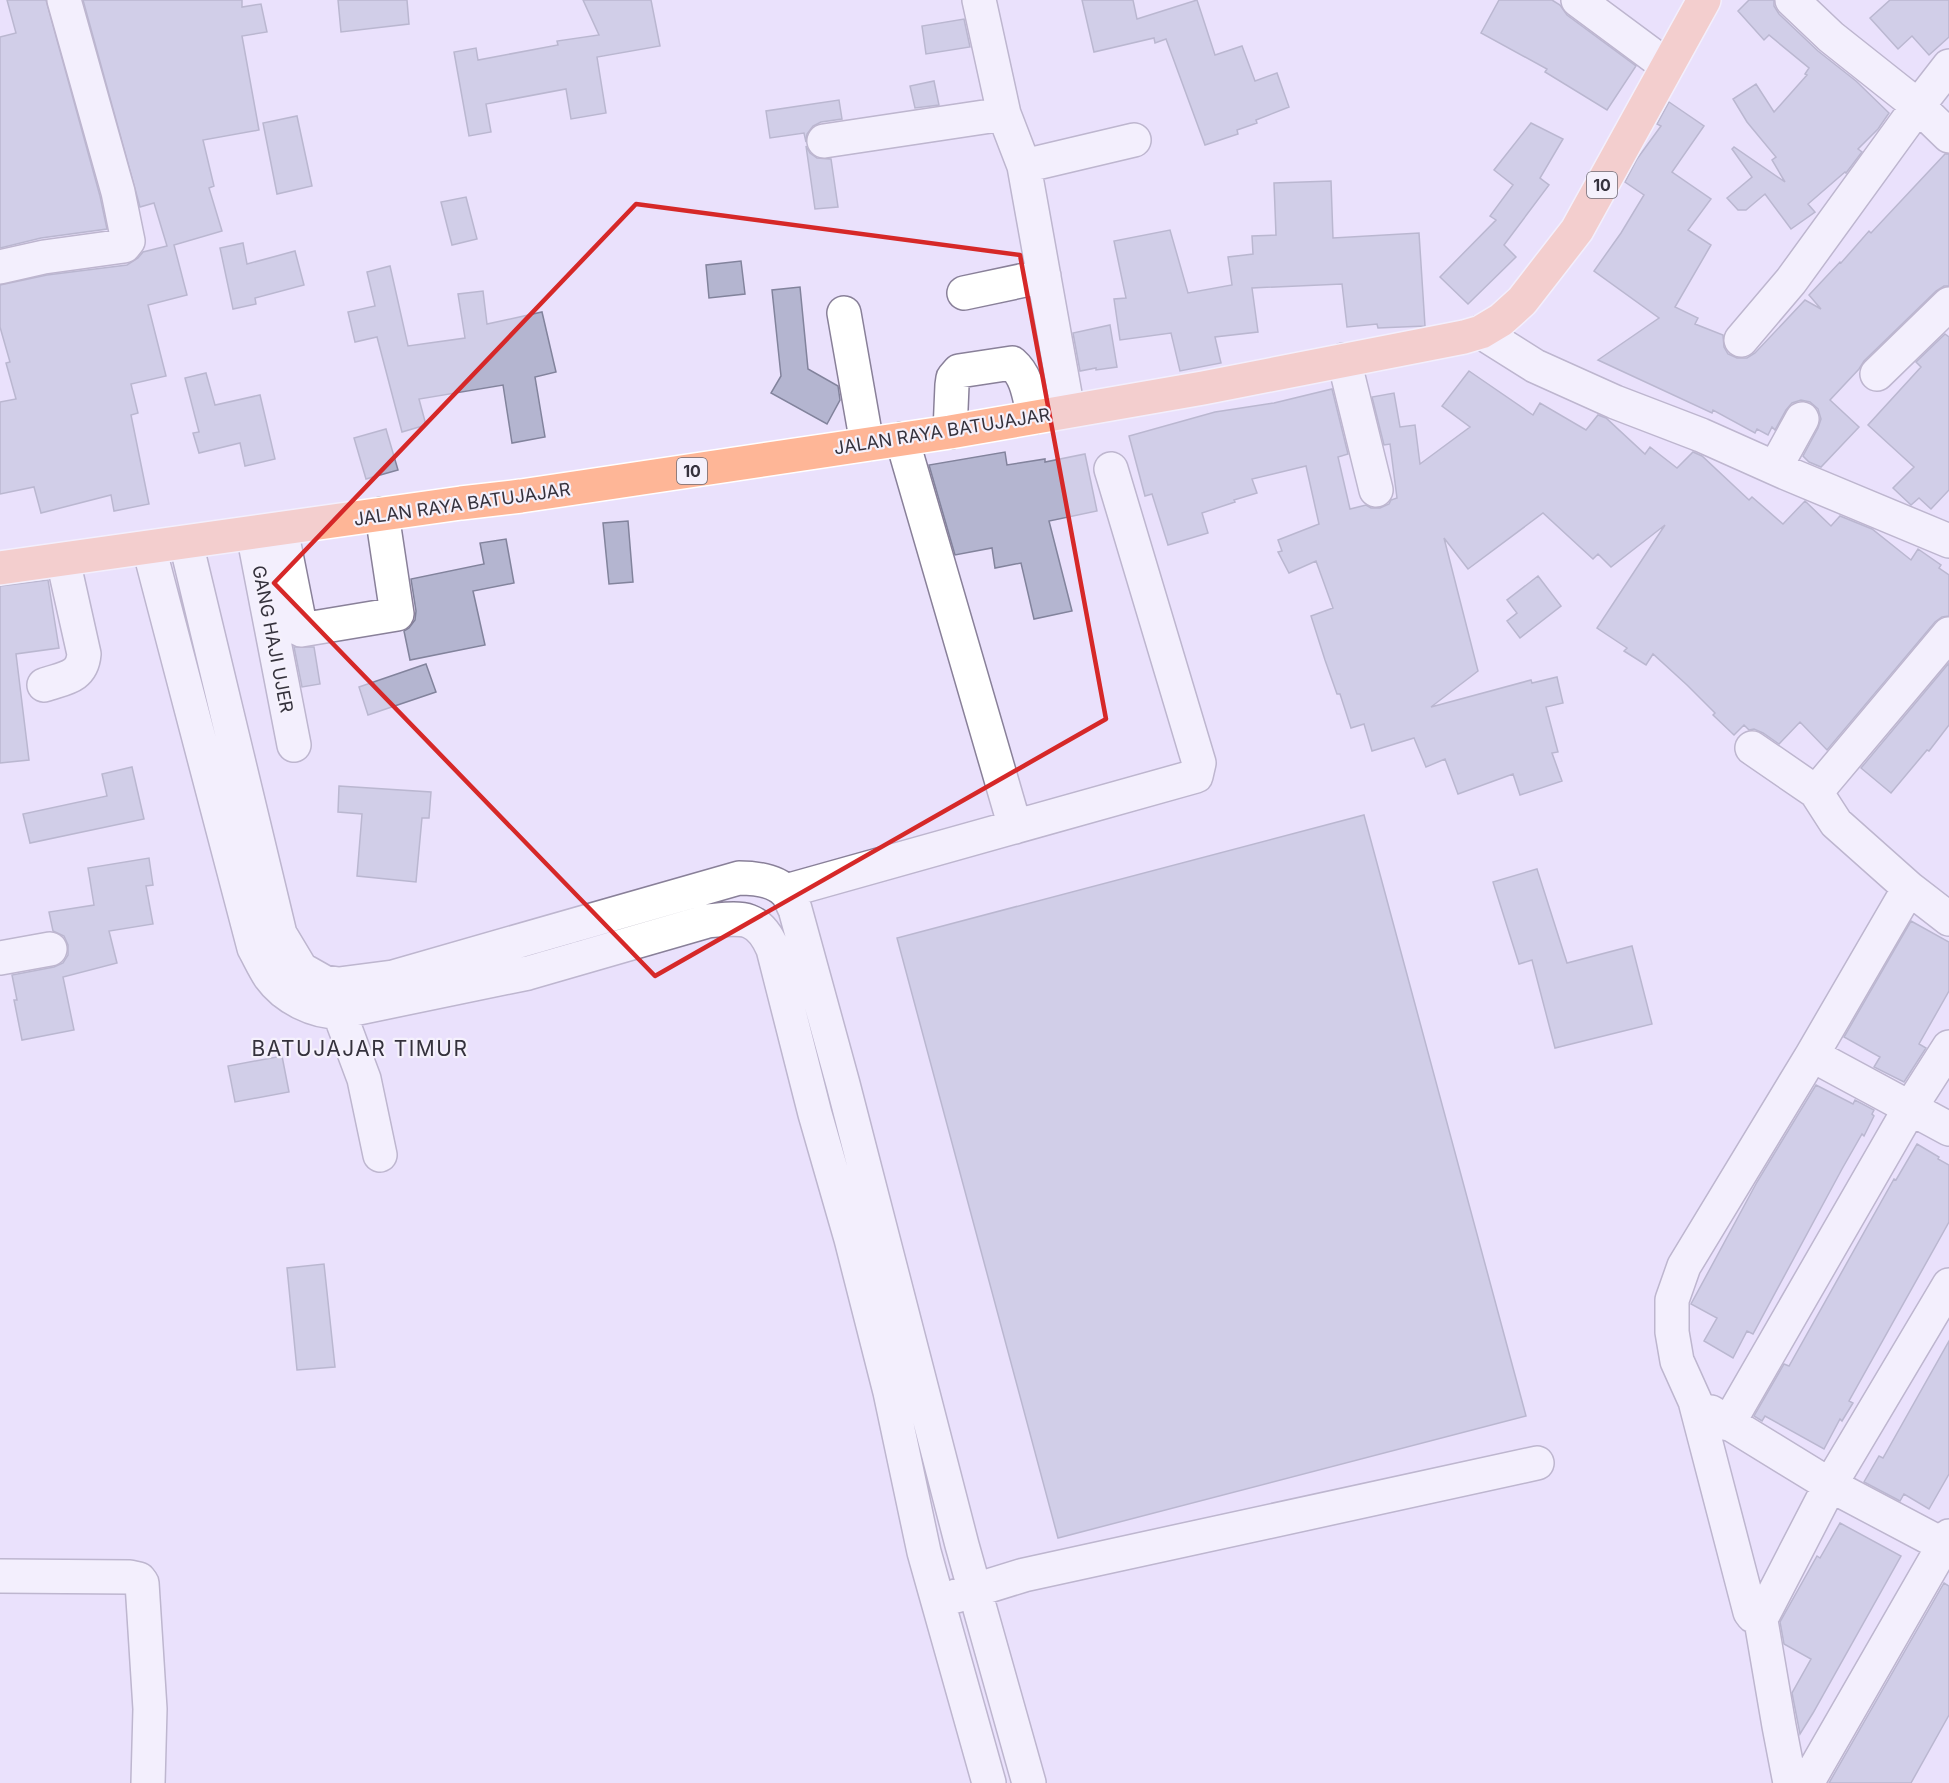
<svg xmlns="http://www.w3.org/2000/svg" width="1949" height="1783" viewBox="0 0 1949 1783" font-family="Inter,sans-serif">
<rect width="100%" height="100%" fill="#eae1fc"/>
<path fill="#b4b5d0" stroke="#82839c" stroke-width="1.5" d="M 7,0 L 46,0 L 100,196 L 107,229 L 41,238 L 0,248 L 0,37 L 16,33 Z
M 83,0 L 242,0 L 242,7 L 261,4 L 267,32 L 242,36 L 259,130 L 203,140 L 214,186 L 209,188 L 222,231 L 174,245 L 187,295 L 148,305 L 166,376 L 131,384 L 138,413 L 131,415 L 149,504 L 114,511 L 111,495 L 41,513 L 34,487 L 0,494 L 0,402 L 16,399 L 6,363 L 10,362 L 0,327 L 0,285 L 47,275 L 127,265 L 138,258 L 143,252 L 167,246 L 154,203 L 140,207 Z
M 338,0 L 407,0 L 409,24 L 341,32 Z
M 583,0 L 651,0 L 660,46 L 597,57 L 606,113 L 571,119 L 566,89 L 486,104 L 491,132 L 469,136 L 454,52 L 476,48 L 478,60 L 558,45 L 557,41 L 599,35 Z
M 1082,0 L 1133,0 L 1137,19 L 1197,0 L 1215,55 L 1242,46 L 1255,81 L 1277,73 L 1289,107 L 1256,120 L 1257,123 L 1237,130 L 1238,134 L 1205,145 L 1166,39 L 1155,43 L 1154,38 L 1094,52 Z
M 1499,0 L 1552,0 L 1560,5 L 1567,15 L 1636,66 L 1607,110 L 1545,72 L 1547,69 L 1481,33 Z
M 1749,0 L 1774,0 L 1774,6 L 1779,14 L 1818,51 L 1856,81 L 1889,113 L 1878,129 L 1858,149 L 1862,152 L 1846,173 L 1845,172 L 1808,204 L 1815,212 L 1791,229 L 1765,194 L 1746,210 L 1738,210 L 1727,198 L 1752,177 L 1732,149 L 1734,147 L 1785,182 L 1772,160 L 1776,157 L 1747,122 L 1733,99 L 1756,84 L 1774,112 L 1807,75 L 1805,74 L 1809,68 L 1769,35 L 1764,40 L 1738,11 Z
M 1890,0 L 1949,0 L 1949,37 L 1929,55 L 1912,36 L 1898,49 L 1870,18 Z
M 964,19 L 970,47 L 926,54 L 922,26 Z
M 934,81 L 939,105 L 915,108 L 910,86 Z
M 839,100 L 842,119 L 821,122 L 813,126 L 807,134 L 806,142 L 804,133 L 770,138 L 766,111 Z
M 1669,102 L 1704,126 L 1672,172 L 1711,199 L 1688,230 L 1711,245 L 1675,307 L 1698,318 L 1695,324 L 1723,335 L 1724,347 L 1728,354 L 1737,358 L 1747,358 L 1755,353 L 1805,300 L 1821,309 L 1809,295 L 1840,262 L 1841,263 L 1869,231 L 1871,233 L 1945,154 L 1949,154 L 1949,286 L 1944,286 L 1936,291 L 1864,361 L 1859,369 L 1830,400 L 1859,427 L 1821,467 L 1809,462 L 1803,456 L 1818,428 L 1821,419 L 1818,409 L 1810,402 L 1801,400 L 1792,403 L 1786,410 L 1775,430 L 1772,427 L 1768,435 L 1757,429 L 1755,433 L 1713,410 L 1712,413 L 1598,360 L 1659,318 L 1594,271 L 1621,233 L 1644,195 L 1625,182 L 1637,159 L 1661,126 L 1657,124 Z
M 297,116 L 312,186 L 277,194 L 263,123 Z
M 1531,123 L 1563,139 L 1540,178 L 1549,185 L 1504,245 L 1516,257 L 1468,304 L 1440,277 L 1496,220 L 1490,216 L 1513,185 L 1494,170 Z
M 806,146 L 810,153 L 817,158 L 831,159 L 838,207 L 815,209 Z
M 1331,181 L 1333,238 L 1419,233 L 1425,326 L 1378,328 L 1377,324 L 1347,327 L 1342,284 L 1252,288 L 1258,332 L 1215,337 L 1221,363 L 1180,371 L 1171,333 L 1120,340 L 1114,299 L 1126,298 L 1114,241 L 1170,230 L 1188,293 L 1232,285 L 1228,257 L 1253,254 L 1252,236 L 1276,235 L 1274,183 Z
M 466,197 L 477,239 L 452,245 L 441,202 Z
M 243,243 L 247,264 L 295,251 L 304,285 L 255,298 L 256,304 L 233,309 L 220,248 Z
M 741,261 L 745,294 L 709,298 L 706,265 Z
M 390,266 L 408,346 L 465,338 L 458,294 L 483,291 L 487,324 L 542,312 L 556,372 L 535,377 L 545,437 L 512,443 L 503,385 L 419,399 L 426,425 L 402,432 L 377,337 L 355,342 L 348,312 L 375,306 L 367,272 Z
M 800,287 L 808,369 L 838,386 L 840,400 L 827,424 L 771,393 L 781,376 L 772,290 Z
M 1110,325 L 1117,367 L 1096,370 L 1096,368 L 1080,371 L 1073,333 Z
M 1945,334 L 1949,337 L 1949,490 L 1931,509 L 1919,498 L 1911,505 L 1893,488 L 1914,467 L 1868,425 L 1921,367 L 1916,362 Z
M 1469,371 L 1533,415 L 1540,403 L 1586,430 L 1598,415 L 1606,418 L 1645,454 L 1650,447 L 1677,468 L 1693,452 L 1702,456 L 1749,500 L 1752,497 L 1783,524 L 1805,501 L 1831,526 L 1840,516 L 1872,529 L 1911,560 L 1918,549 L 1941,565 L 1939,568 L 1949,575 L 1949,616 L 1942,617 L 1935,622 L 1827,750 L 1800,722 L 1779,744 L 1763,733 L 1754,729 L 1749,730 L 1744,725 L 1734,735 L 1713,715 L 1715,713 L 1687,685 L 1653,654 L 1646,665 L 1624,651 L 1627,648 L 1597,628 L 1665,525 L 1611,567 L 1598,554 L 1593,559 L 1543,513 L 1468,569 L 1444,538 L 1478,671 L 1431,707 L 1531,680 L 1532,683 L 1557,677 L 1563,703 L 1546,707 L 1558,752 L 1552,753 L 1562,781 L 1520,795 L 1513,774 L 1458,794 L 1445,759 L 1426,767 L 1414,738 L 1372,751 L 1364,724 L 1351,728 L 1340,694 L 1337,694 L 1325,660 L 1311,616 L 1333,608 L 1316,561 L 1289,573 L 1278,552 L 1282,551 L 1278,540 L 1319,524 L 1306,466 L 1252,479 L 1257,493 L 1234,500 L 1235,502 L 1202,513 L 1208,533 L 1168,545 L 1152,494 L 1145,496 L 1129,436 L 1215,412 L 1274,403 L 1332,389 L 1348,454 L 1338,457 L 1350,509 L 1366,505 L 1371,508 L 1380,508 L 1389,504 L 1391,500 L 1397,498 L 1390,444 L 1384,445 L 1372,397 L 1394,393 L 1400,427 L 1415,425 L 1420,464 L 1470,427 L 1442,406 Z
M 206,373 L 215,405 L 260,395 L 275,459 L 245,466 L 240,443 L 199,453 L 193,433 L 199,432 L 185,378 Z
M 386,429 L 398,470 L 366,479 L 354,438 Z
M 1005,452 L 1007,465 L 1045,459 L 1045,462 L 1085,454 L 1097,511 L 1049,521 L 1072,611 L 1034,619 L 1021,563 L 995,568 L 992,548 L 955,555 L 929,465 Z
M 628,521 L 633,582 L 609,584 L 603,523 Z
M 506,539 L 514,583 L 473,591 L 485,645 L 410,660 L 404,631 L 409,628 L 415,620 L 416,611 L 411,579 L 484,564 L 480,543 Z
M 1538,576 L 1561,606 L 1520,638 L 1507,621 L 1517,613 L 1507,600 Z
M 48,580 L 59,648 L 16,654 L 29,760 L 0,763 L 0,586 Z
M 294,647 L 314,647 L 320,684 L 302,687 Z
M 1949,663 L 1949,725 L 1929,751 L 1927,750 L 1891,793 L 1861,768 Z
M 426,664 L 436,692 L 368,715 L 359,687 Z
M 132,767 L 144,819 L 30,843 L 23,814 L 107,796 L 102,774 Z
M 339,786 L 431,792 L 429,818 L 422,818 L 416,882 L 357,876 L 362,814 L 338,812 Z
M 1364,815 L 1526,1416 L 1058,1538 L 897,938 Z
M 149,858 L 153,885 L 146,886 L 153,924 L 109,931 L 117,963 L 63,977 L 74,1030 L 22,1040 L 14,1000 L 17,1000 L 12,975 L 54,967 L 63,963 L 68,955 L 68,945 L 64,936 L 53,931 L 49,912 L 94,905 L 88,868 Z
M 1537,869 L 1567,963 L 1632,946 L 1652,1024 L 1555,1048 L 1532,960 L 1519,964 L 1493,882 Z
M 1911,921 L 1949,942 L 1949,991 L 1919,1044 L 1926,1048 L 1904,1082 L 1874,1067 L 1880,1057 L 1844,1037 Z
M 282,1056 L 289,1092 L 235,1102 L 228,1066 Z
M 1816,1085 L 1853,1104 L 1855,1100 L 1874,1110 L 1872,1114 L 1874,1116 L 1864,1136 L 1862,1134 L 1842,1169 L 1753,1334 L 1747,1331 L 1733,1358 L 1704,1341 L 1717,1318 L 1691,1304 L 1757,1182 Z
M 1917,1144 L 1939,1157 L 1938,1159 L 1949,1165 L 1949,1222 L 1849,1401 L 1853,1403 L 1842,1421 L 1840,1419 L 1824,1449 L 1765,1416 L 1762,1421 L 1754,1416 L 1784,1364 L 1789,1366 L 1894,1179 L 1896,1180 Z
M 324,1264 L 335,1367 L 297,1370 L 287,1268 Z
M 1949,1341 L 1949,1474 L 1929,1509 L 1904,1494 L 1900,1501 L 1864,1482 L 1879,1456 L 1883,1458 Z
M 1840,1523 L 1901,1556 L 1813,1713 L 1800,1734 L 1792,1693 L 1811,1659 L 1784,1644 L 1780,1622 L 1817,1556 L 1820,1558 Z
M 1944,1583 L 1949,1586 L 1949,1715 L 1911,1783 L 1829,1783 Z"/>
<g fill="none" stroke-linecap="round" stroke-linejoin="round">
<defs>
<path id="minor" d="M 979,0 L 1004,114 L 1024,166 L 1068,411
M 1578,0 L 1667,66
M 1792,0 L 1831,37 L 1918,106 L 1949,136
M 824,141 L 1004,114
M 1024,166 L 1134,140
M 0,267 L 44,257 L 124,246 L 128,241 L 118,192 L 64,0
M 964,293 L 1044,276
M 844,313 L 867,444
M 1481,332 L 1535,366 L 1615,402 L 1701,435 L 1786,473 L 1949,541
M 1741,340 L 1791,281 L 1918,106 L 1949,66
M 1344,360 L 1376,490
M 1877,374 L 1949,304
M 950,432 L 952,385 L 953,378 L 959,371 L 1012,363 C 1028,377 1029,397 1034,417
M 902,439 L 1015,827
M 1775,468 L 1802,419
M 281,529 L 301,630 L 397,614 L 382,514
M 253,533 L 294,745
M 186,543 L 280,934 L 301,969 L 324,982 L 339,984 L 393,977 L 739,878 C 754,878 775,880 786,892 C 790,896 792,904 795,909 L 843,1084 L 962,1545 L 1029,1783
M 149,548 L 254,948 C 259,957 264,968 270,977 C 285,998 314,1012 339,1012 L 528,973 L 708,921 C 741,918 758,914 773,949 L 815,1114 L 851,1239 L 890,1392 L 924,1552 L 989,1783
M 44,685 C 64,678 82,678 84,654 L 63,560
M 1752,748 L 1816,792 L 1836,823 L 1909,888 L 1949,919
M 1816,792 L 1949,634
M 1909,888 L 1812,1055 L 1684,1266 L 1672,1300 L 1672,1332 L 1677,1361 L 1695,1401 L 1750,1612 L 1753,1616 L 1764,1613 L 1830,1485 L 1949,1285
M 786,891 L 1196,776 L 1199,763 L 1111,469
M 0,958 L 50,949
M 330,994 L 339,1012 L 364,1079 L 380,1155
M 1812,1055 L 1949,1129
M 1711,1412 L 1830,1485 L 1949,1548
M 1728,1424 L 1910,1108 L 1949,1047
M 0,1576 L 130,1577 L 139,1579 L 142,1583 L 150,1709 L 148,1783
M 956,1596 L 1024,1575 L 1537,1463
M 1760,1615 L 1779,1726 L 1790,1783
M 1807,1783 L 1949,1536"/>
<path id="highway" d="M 0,568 L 461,503 L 521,496 L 950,432 L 1203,388 L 1464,337 L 1481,332 L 1501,320 L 1522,301 L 1577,230 L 1704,0"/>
</defs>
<use href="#minor" stroke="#898099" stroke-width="36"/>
<use href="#highway" stroke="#fff" stroke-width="36"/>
<use href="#minor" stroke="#fff" stroke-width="33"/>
<use href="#highway" stroke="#feb697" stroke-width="33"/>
</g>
<path d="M0 0H1949V1783H0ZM 636,204 L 1020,255 L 1106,719 L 655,976 L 274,583 Z" fill="#eae1fc" fill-opacity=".55" fill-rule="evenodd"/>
<path fill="none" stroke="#d62828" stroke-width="4.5" stroke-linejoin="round" d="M 636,204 L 1020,255 L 1106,719 L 655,976 L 274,583 Z"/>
<g text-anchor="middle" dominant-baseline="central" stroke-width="4.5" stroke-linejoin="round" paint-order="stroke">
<g fill="#f5f1fc" stroke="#6f6b76" stroke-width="1.5">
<rect x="1587" y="172" width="30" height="26" rx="4.5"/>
<rect x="677" y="458" width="30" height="26" rx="4.5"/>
</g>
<g font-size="16" font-weight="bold" fill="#35323d">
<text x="1602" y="185">10</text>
<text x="692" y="471">10</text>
</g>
<g font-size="18" fill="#35323d" stroke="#f5f1fc">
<text transform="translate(942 431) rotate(-9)">JALAN RAYA BATUJAJAR</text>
<text transform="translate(462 504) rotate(-8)">JALAN RAYA BATUJAJAR</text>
<text transform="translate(273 639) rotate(79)">GANG HAJI UJER</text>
</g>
<g font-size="21" letter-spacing="1.5" fill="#35323d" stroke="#f5f1fc">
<text x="360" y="1048">BATUJAJAR TIMUR</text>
</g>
</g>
</svg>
